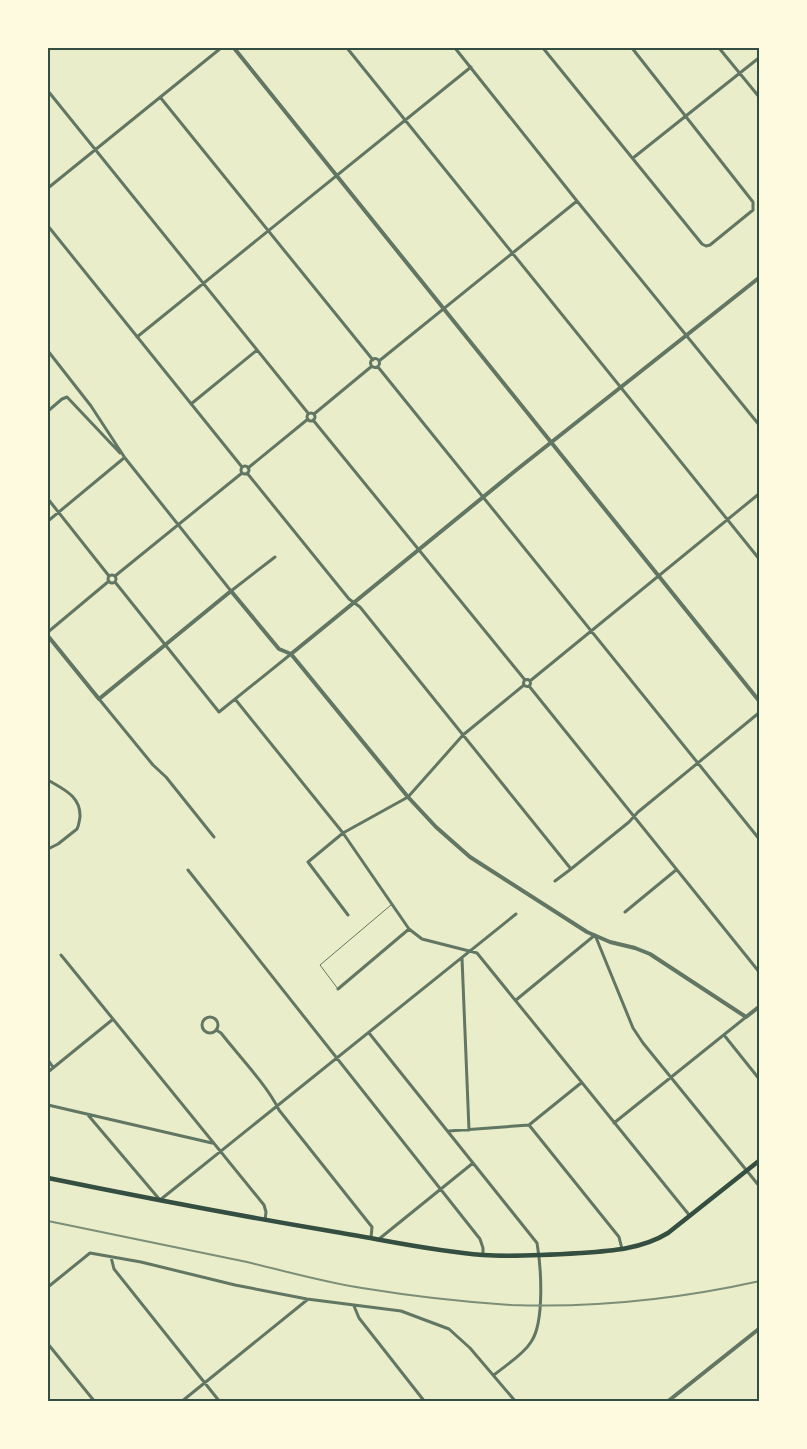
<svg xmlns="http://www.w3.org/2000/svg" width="807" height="1449" viewBox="0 0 807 1449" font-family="'Varela Round',sans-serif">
<rect width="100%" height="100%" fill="#e9edc9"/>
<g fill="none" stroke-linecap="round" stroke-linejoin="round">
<path stroke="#617663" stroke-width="1" d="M 338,989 L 320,965 L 391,905"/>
<path stroke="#617663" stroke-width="3" d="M 347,48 L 760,560
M 455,48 L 577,201 L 760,426
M 543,48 L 702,244 L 706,246 L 710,245 L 753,210 L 753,202 L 632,48
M 719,48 L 760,98
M 48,91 L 308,413
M 160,97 L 373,360
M 633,158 L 760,57
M 48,188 L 221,48
M 48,226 L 242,467
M 137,337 L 471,67
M 48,351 L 91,406 L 125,458 L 231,591 L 275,557
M370.5 363a4.5 4.5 0 1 1 9 0a4.5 4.5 0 1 1-9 0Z
M 379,361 L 577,201
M 378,367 L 760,840
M 191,404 L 257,350
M 48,411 L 62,399 L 67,397 L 120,453
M307 417a4 4 0 1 1 8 0a4 4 0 1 1-8 0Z
M 314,414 L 372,366
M 313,420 L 525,680
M241 470a4 4 0 1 1 8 0a4 4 0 1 1-8 0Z
M 248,468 L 308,419
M 247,473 L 349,599 L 360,607 L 571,869
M 48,499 L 109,576
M 48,521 L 124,458
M108 579a4 4 0 1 1 8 0a4 4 0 1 1-8 0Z
M 115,576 L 242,473
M 115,582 L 219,712 L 291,654
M 48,632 L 109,581
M523.5 683a3.5 3.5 0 1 1 7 0a3.5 3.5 0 1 1-7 0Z
M 530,681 L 760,493
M 529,686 L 760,973
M 99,699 L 153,765 L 166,777 L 214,837
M 235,699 L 343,833 L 409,929 L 422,939 L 477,953 L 690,1216
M 48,780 C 63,789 81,796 80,817 C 79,822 79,825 77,829 L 58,844 L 48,849
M 188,870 L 480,1239 L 483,1248 L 483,1255
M 555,881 L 571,869 L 629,822 L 638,812 L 760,712
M 625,912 L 676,870
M 348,915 L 308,862 L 343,833 L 408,797 L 463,735 L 524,685
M 61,955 L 264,1205 L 266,1212 L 265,1220
M 462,958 L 469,1130
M 338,989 L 409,929
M 516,1000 L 595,935 L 633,1028 L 643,1043 L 760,1187
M202 1025a8 8 0 1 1 16 0a8 8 0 1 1-16 0Z
M 216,1030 L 221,1033 C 238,1055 267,1085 279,1110 L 372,1227 L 371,1238
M 369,1033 L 537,1243 C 541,1266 545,1322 531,1342 C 523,1355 506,1365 494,1375
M 724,1035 L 760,1080
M 48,1060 L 53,1067
M 48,1072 L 112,1020
M 48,1105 L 212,1143
M 88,1115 L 160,1200 L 516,914
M 614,1123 L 746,1017
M 529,1125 L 619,1237 L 622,1249
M 449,1131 L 529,1125 L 581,1083
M 379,1239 L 473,1163
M 111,1257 L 114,1269 L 220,1402
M 48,1287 L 90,1253 L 141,1262 L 235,1285 L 307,1299 L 401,1311 L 449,1329 L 470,1348 L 516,1402
M 354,1306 L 359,1318 L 425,1402
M 48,1344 L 95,1402
M 181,1402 L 307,1300"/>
<path stroke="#617663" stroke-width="4" d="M 234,48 L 760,702
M 48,636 L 99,699 L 231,591 L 279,649 L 291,654 L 408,797 L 436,827 L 470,857 L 587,932 L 610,942 L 635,948 L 650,954 L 746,1017 L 760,1006
M 291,654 L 515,471 L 760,277
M 667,1402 L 760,1328"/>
<path stroke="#344e41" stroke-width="4.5" d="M 48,1178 C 141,1197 235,1215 330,1231 C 380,1239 431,1251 483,1255 C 515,1257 548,1255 581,1253 C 611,1251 642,1249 668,1233 L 760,1160"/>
<path stroke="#7c8e77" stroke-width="2" d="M 48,1221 C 114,1235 181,1248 247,1262 C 285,1271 323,1282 362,1288 C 411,1296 462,1302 512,1305 C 595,1308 679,1299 760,1281"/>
</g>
<rect width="807" height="1449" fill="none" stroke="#fefae0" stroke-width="98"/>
<rect x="49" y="49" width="709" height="1351" fill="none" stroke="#344e41" stroke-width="2"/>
</svg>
